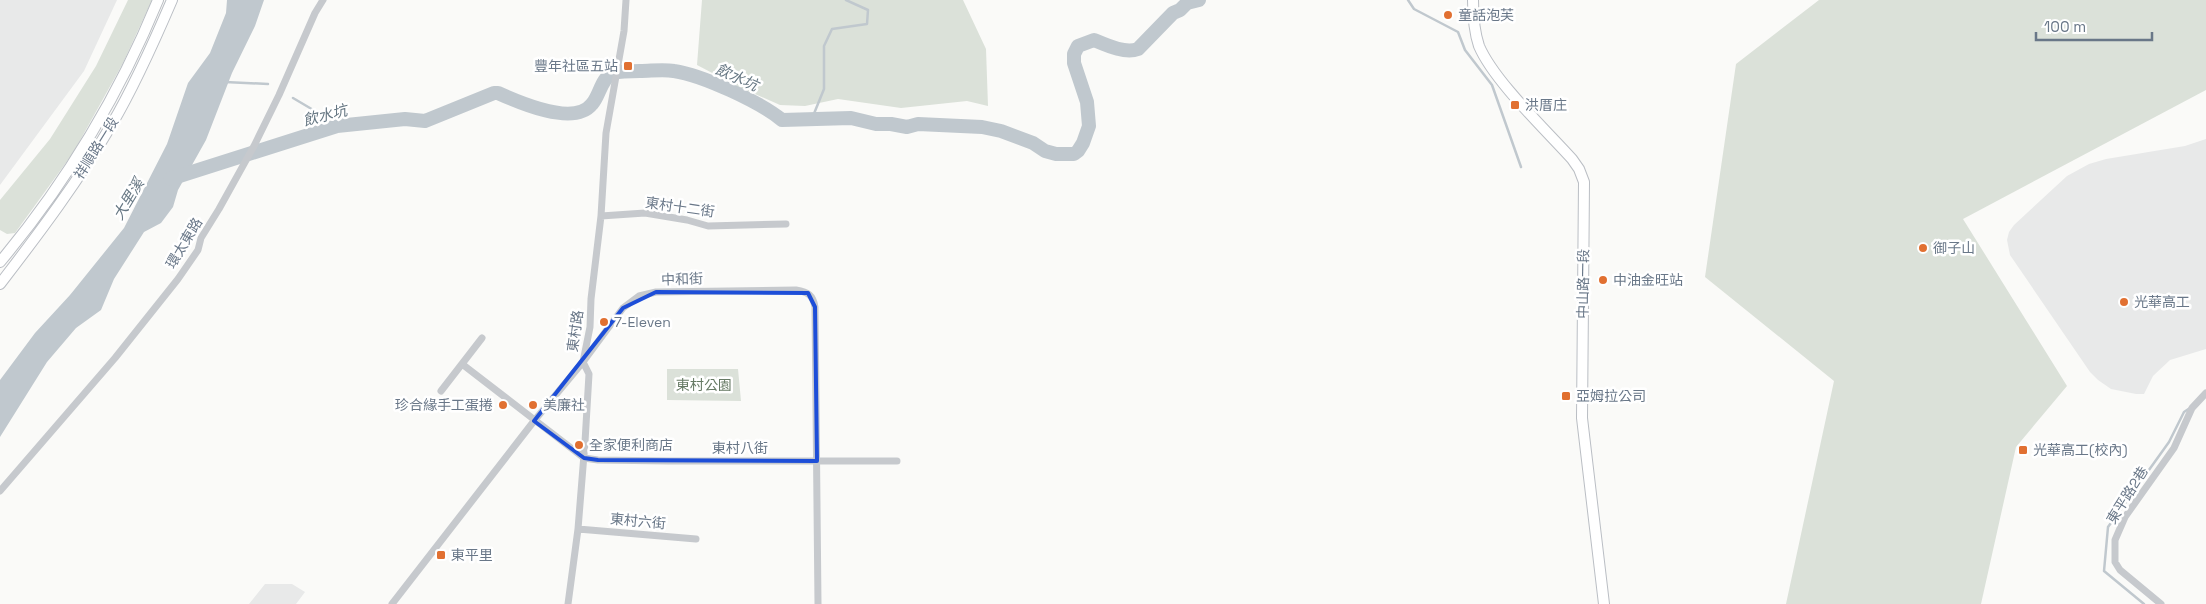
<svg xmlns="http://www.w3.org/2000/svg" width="2206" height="604" viewBox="0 0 2206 604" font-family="'Space Grotesk','Noto Sans TC',sans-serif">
<rect width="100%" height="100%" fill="#fafaf8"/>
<path fill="#e8e9e9" d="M 0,0 L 117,0 L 84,71 L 0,185 Z
M 2206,139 L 2206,349 L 2170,360 L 2153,376 L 2144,394 L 2136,394 L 2111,389 L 2098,380 L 2090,372 L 2010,255 L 2007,240 L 2009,232 L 2014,225 L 2067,176 L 2089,164 L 2106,159 L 2185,146 Z
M 265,584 L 292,584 L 305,592 L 296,604 L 249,604 Z"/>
<path fill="#dbe1d9" d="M 128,0 L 152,0 L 123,63 L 73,153 L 15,233 L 7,234 L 0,230 L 0,200 L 50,139 L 96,66 Z
M 702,0 L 963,0 L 986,49 L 988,106 L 967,101 L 901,108 L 838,99 L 805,106 L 780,105 L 739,87 L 697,65 Z
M 1819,0 L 2206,0 L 2206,90 L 1963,219 L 2067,386 L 2016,447 L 1981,604 L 1786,604 L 1834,381 L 1705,277 L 1736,64 Z
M 667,369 L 738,369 L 741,401 L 667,400 Z"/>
<path fill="#c0c8ce" d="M 227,0 L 264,0 L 255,26 L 232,73 L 206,140 L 178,190 L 173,207 L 161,223 L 144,232 L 114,279 L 101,310 L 76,328 L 47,362 L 0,437 L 0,380 L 35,333 L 70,295 L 124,228 L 167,144 L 188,83 L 210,53 L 226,13 Z"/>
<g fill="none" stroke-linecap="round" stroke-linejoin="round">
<path stroke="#c0c8ce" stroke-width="2.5" d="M 1408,0 L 1414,9 L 1458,32 L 1465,50 L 1492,85 L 1521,167
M 225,82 L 268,84
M 293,98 L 315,111 L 330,128
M 811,121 L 824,89 L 824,46 L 832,29 L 867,24 L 868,10 L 846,0
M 2144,604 L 2104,571 L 2108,527 L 2169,442 L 2184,412 L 2190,408"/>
<path stroke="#c0c8ce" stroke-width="14" d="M 170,179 L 337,126 L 405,119 L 425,121 L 494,93 L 498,93 C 518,102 574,127 592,104 C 600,95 601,78 613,73 C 621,71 632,71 640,71 C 651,71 663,69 674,71 C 702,75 760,102 782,120 L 851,118 L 876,124 L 891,124 L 907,127 L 918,124 L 982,127 L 1001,131 L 1033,143 L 1045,151 L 1056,154 L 1074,154 L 1078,151 L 1083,143 L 1089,126 L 1087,102 L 1074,63 L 1074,54 L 1078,46 L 1094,40 C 1106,45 1125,54 1138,49 L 1173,13 L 1180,10 L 1187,3 L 1199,0"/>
<defs>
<path id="secondary" d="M 1473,0 C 1473,16 1474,31 1479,46 C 1494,81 1545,129 1572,159 L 1579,169 L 1584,182 L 1582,418 L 1604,604
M 0,262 C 66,183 119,95 158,0
M 0,284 C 40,232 79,180 112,124 C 135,85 154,42 172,0"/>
</defs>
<use href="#secondary" stroke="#babec4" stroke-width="12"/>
<path stroke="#c6c9cd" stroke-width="7" d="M 601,216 L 645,213 L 687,220 L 708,226 L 786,224
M 462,364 L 584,458 L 598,460 L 669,461 L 897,461
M 441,391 L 482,338
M 0,491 L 115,358 L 178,279 L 198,250 L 201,238 L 219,209 L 254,146 L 279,95 L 315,13 L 323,0
M 578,529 L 696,539
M 392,604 L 534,421 L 583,362 L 623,308 L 639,296 L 656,292 L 796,290 C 808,292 813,295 815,307 L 818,604
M 568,604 L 578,529 L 585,442 L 589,374 L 583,362 L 590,327 L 591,299 L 601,216 L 606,133 L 624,31 L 626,0
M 2161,604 L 2120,570 L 2115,562 L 2115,540 L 2125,517 L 2174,448 L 2192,408 L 2206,393"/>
<use href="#secondary" stroke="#fff" stroke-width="10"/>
</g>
<path fill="none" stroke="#1d4ed8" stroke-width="4" stroke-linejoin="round" d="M 656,292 L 808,293 L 815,307 L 817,461 L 598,460 L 584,458 L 534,421 L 623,308 Z"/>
<g fill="#e17031" stroke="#fff" stroke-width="2">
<circle cx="1448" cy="15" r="5"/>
<rect x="623" y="61" width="10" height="10" rx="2.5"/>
<rect x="1510" y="100" width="10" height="10" rx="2.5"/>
<circle cx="1923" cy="248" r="5"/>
<circle cx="1603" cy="280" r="5"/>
<circle cx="2124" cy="302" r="5"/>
<circle cx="604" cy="322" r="5"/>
<rect x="1561" y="391" width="10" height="10" rx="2.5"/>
<circle cx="503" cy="405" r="5"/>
<circle cx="533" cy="405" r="5"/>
<circle cx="579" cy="445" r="5"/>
<rect x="2018" y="445" width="10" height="10" rx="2.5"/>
<rect x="436" y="550" width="10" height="10" rx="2.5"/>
</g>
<g text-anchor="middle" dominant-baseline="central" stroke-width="5" stroke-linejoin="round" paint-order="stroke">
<g font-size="14" fill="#697788" stroke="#fff" text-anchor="start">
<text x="1458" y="15">童話泡芙</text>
<text x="618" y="66" text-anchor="end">豐年社區五站</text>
<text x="1525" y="105">洪厝庄</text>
<text x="1933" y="248">御子山</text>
<text x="1613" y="280">中油金旺站</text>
<text x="2134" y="302">光華高工</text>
<text x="614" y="322">7-Eleven</text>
<text x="1576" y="396">亞姆拉公司</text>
<text x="493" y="405" text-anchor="end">珍合緣手工蛋捲</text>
<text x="543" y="405">美廉社</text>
<text x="589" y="445">全家便利商店</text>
<text x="2033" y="450">光華高工(校內)</text>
<text x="451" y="555">東平里</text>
</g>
<g font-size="14" fill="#697788" stroke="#fff">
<text transform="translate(96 148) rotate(-58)">祥順路一段</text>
<text transform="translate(680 207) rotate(8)">東村十二街</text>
<text transform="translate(184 243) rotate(-59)">環太東路</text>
<text transform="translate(682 279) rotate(-2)">中和街</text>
<text transform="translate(1583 284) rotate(-89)">中山路一段</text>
<text transform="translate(575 331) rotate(-82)">東村路</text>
<text x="740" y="448">東村八街</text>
<text transform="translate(2127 495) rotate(-58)">東平路2巷</text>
<text transform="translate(638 521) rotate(5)">東村六街</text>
</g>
<g font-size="14" fill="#667a64" stroke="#fff">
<text x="704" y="385">東村公園</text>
</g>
<g font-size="15" font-style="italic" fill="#667783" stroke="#fff">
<text transform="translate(737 77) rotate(24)">飲水坑</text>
<text transform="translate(325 115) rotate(-14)">飲水坑</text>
<text transform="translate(128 199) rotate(-59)">大里溪</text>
</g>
</g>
<path d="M2036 32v8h116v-8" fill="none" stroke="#697788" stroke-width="2.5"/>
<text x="2044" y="32" font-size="15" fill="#697788" stroke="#ffffff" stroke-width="4" paint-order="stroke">100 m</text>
</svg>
